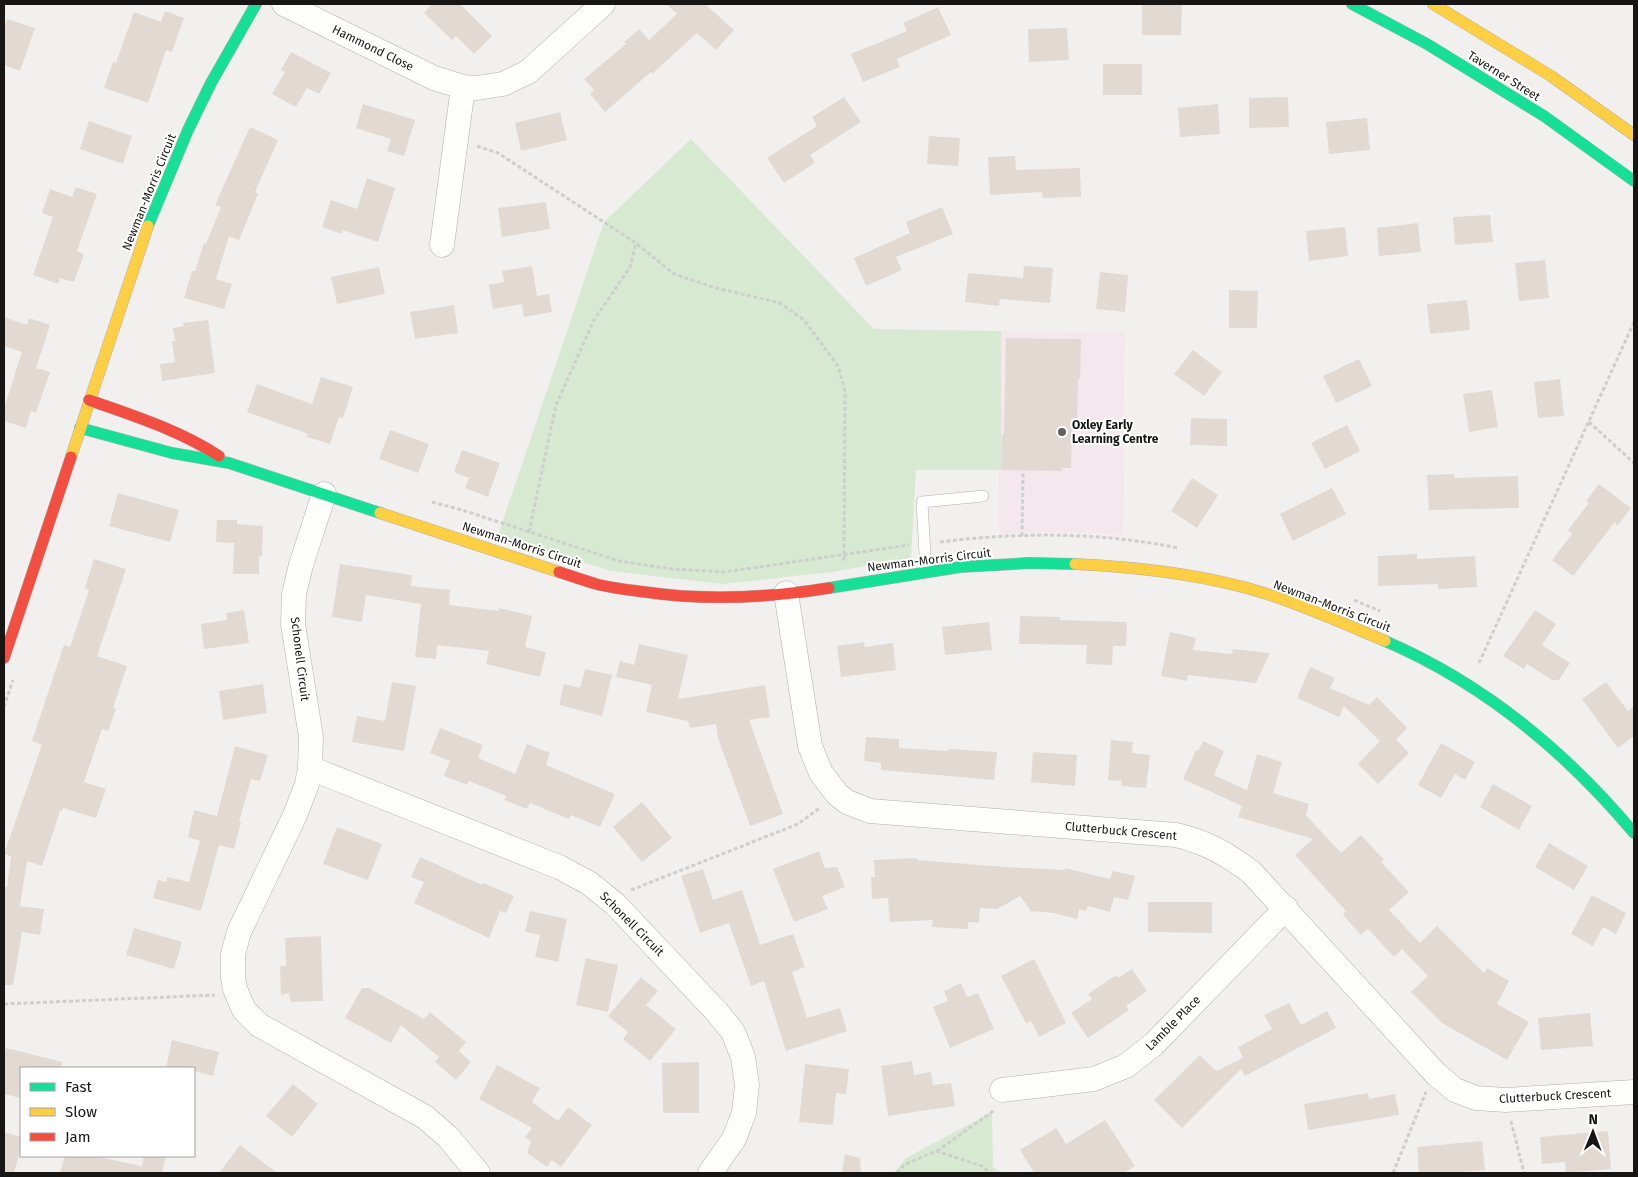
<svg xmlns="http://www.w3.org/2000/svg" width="1638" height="1177" viewBox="0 0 1638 1177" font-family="'Fira Sans',sans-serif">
<rect width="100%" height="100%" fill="#f2f0ee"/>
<path fill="#f4e7ed" d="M 1001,331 L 1125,332 L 1123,535 L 1061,532 L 998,533 Z"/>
<path fill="#d7e9d1" d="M 691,139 L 874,329 L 1001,331 L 1001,470 L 916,470 L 911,558 L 832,572 L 723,584 L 611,571 L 498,535 L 604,222 Z
M 992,1112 L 993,1167 L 1002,1173 L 894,1173 L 906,1158 Z"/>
<path fill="#e2d9d3" d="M 432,4 L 460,4 L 492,36 L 474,54 L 456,36 L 452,40 L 424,13 Z
M 666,4 L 705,4 L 734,30 L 716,50 L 697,33 L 652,74 L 651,72 L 605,112 L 590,94 L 594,90 L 584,79 L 626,44 L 624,42 L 639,29 L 649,40 L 677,14 Z
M 1142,4 L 1182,4 L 1181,35 L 1142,35 Z
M 938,7 L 951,35 L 897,59 L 900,67 L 863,82 L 851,54 L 907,31 L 903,23 Z
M 165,11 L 184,18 L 172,52 L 166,50 L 148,103 L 104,88 L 113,62 L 116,63 L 134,12 L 161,22 Z
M 7,19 L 35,28 L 20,71 L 4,65 L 4,29 Z
M 1067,28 L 1069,60 L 1029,62 L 1028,29 Z
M 291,52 L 331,73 L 319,94 L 307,88 L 296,107 L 272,94 L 285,72 L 281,70 Z
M 1103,64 L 1142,64 L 1142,95 L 1103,95 Z
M 844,97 L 861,122 L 810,155 L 815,163 L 784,183 L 767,158 L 817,126 L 812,117 Z
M 1288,97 L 1289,127 L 1249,128 L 1249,98 Z
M 363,104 L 415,120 L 404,156 L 387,151 L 391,139 L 356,128 Z
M 1218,104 L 1220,134 L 1180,137 L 1178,108 Z
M 560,112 L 567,140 L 521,151 L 515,123 Z
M 1367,118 L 1370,150 L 1329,154 L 1326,122 Z
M 89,121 L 132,136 L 123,164 L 80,149 Z
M 250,127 L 278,140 L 255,192 L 258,194 L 239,240 L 229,236 L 216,279 L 232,284 L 224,309 L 184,298 L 192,271 L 195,271 L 204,243 L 206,244 L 221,207 L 215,205 Z
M 929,136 L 960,138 L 958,166 L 927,164 Z
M 1015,156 L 1016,170 L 1080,168 L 1081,197 L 1043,198 L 1042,192 L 990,195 L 988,157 Z
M 367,178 L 395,188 L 378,242 L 343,230 L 342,234 L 322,227 L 331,200 L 357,209 Z
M 76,187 L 97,194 L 77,251 L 84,254 L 74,282 L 60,278 L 58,284 L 33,275 L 53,217 L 42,213 L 50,189 L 72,197 Z
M 546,202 L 550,229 L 502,237 L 498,208 Z
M 942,207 L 953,234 L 896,257 L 902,270 L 866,286 L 854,258 L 910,233 L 906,222 Z
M 1490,215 L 1493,242 L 1455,245 L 1453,217 Z
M 1418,223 L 1421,252 L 1379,256 L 1377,228 Z
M 1345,227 L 1348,256 L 1309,261 L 1306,231 Z
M 1545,260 L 1549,298 L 1519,301 L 1515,263 Z
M 532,266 L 537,296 L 549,294 L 552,312 L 524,317 L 522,304 L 493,309 L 489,285 L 504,282 L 502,271 Z
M 1024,266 L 1053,268 L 1050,303 L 1000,299 L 999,306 L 965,302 L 968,273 L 1023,278 Z
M 379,267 L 385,294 L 337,304 L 331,277 Z
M 1100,272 L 1128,275 L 1125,312 L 1096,309 Z
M 1229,290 L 1258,291 L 1257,328 L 1229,328 Z
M 1467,300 L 1470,330 L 1430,334 L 1427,304 Z
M 454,305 L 458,333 L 415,339 L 410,312 Z
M 4,317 L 27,325 L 29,318 L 50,325 L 36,368 L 50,372 L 36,413 L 31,411 L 26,428 L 4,421 L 4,408 L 22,352 L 4,346 Z
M 208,320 L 215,373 L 162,381 L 160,364 L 175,362 L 172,341 L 175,341 L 173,328 L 184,326 L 183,323 Z
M 1006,338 L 1081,339 L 1080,379 L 1078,379 L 1077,426 L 1072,426 L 1071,468 L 1062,468 L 1062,471 L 1001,470 L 1002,435 L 1004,434 Z
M 1193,350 L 1222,372 L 1204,396 L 1174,374 Z
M 1359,359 L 1372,386 L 1336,403 L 1323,376 Z
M 321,377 L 353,387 L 343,418 L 339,417 L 330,444 L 307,437 L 308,434 L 247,412 L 257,384 L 312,404 Z
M 1560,379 L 1564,416 L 1538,418 L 1534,382 Z
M 1492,390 L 1498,427 L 1469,432 L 1463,394 Z
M 1191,418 L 1227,419 L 1227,446 L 1190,445 Z
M 1347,425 L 1360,451 L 1325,469 L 1311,443 Z
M 390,430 L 429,444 L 418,473 L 379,459 Z
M 462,450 L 500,463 L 488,497 L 465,488 L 469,478 L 454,472 Z
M 1454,474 L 1454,478 L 1518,476 L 1519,508 L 1429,510 L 1427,475 Z
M 1192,478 L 1218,495 L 1197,528 L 1171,511 Z
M 1599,484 L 1631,508 L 1617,526 L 1615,522 L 1573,576 L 1552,560 L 1572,534 L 1568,530 L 1589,503 L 1586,501 Z
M 1332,488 L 1346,514 L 1293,541 L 1280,514 Z
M 118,493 L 179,510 L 170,542 L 109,526 Z
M 217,520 L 237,520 L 237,524 L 263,526 L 262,557 L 259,556 L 259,574 L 233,574 L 234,543 L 216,542 Z
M 1417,554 L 1417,559 L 1475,556 L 1477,587 L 1438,589 L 1438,584 L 1378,586 L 1378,556 Z
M 94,559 L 126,569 L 97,656 L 127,666 L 113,708 L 116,709 L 108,731 L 102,729 L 84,782 L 106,789 L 96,818 L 63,808 L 62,811 L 60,811 L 42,866 L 27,861 L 20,906 L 44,909 L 40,935 L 22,932 L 13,985 L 4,985 L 4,887 L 7,887 L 11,856 L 4,854 L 42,745 L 32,741 L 64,645 L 70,647 L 89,590 L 85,588 Z
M 340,564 L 412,575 L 411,586 L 450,590 L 449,605 L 499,611 L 499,608 L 532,616 L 525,647 L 546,652 L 540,677 L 486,664 L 489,651 L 437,645 L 436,659 L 415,657 L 421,604 L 366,595 L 362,622 L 332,617 Z
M 244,610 L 249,643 L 204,649 L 201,624 L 227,620 L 226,613 Z
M 1535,610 L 1556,624 L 1542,645 L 1570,663 L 1559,680 L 1552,680 L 1527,664 L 1524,669 L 1503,656 Z
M 1020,616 L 1060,617 L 1060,620 L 1127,622 L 1126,646 L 1113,646 L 1112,665 L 1086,664 L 1087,645 L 1019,644 Z
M 989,622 L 992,650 L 945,655 L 942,627 Z
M 1170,632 L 1196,638 L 1193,650 L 1232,654 L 1233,649 L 1270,653 L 1256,683 L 1188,675 L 1187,681 L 1161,676 Z
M 864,642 L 865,647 L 893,643 L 896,670 L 841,677 L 837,646 Z
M 639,644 L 688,655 L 678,699 L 765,685 L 770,717 L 749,720 L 783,814 L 750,826 L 718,738 L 716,724 L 690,728 L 688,721 L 646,712 L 652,685 L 616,677 L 620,661 L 634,665 Z
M 1310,667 L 1335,678 L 1330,688 L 1369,705 L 1377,697 L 1407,728 L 1396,739 L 1409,753 L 1378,784 L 1358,764 L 1380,741 L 1344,706 L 1339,717 L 1297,698 Z
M 585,669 L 612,675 L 602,716 L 559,705 L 564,684 L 580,688 Z
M 392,682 L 416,686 L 404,751 L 352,742 L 357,716 L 385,721 Z
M 1606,682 L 1628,711 L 1634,706 L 1634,736 L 1618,748 L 1582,699 Z
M 263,684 L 267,713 L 223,720 L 219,691 Z
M 440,728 L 483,745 L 478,758 L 515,774 L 527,744 L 550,753 L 546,765 L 615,794 L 600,827 L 571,815 L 569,819 L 530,803 L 527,809 L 504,800 L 506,796 L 469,781 L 467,785 L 444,776 L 450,761 L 430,753 Z
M 866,737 L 899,739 L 899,748 L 948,751 L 948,749 L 997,752 L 994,780 L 881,770 L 881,763 L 864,761 Z
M 1111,740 L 1133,742 L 1132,753 L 1150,755 L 1146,788 L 1121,786 L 1122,781 L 1108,780 Z
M 1203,741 L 1224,751 L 1214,775 L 1247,790 L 1257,754 L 1282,762 L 1273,793 L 1309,804 L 1306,815 L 1341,853 L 1361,835 L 1384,860 L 1381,862 L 1409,892 L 1389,910 L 1420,943 L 1437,926 L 1484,973 L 1487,968 L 1509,981 L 1497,1004 L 1529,1022 L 1507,1060 L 1442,1023 L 1411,992 L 1428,976 L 1402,949 L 1394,957 L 1368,929 L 1361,935 L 1343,915 L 1346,911 L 1295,855 L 1313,839 L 1238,817 L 1242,806 L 1183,779 L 1196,750 L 1198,751 Z
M 1441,743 L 1475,762 L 1465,780 L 1455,774 L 1441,798 L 1418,785 Z
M 235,746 L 268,755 L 260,781 L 251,779 L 239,822 L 241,822 L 234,849 L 219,845 L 201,911 L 153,898 L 158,880 L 166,882 L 167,877 L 189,882 L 200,841 L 188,837 L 194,810 L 217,816 Z
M 1033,752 L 1077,755 L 1075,786 L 1031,782 Z
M 1493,784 L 1532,806 L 1519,830 L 1480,807 Z
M 642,802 L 672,838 L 642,862 L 613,827 Z
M 337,827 L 382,844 L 368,880 L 323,864 Z
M 1549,843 L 1588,866 L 1574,890 L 1535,867 Z
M 819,851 L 825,868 L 837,867 L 845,887 L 822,896 L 828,909 L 794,922 L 773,869 Z
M 420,857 L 482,885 L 483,883 L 514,896 L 506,913 L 500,911 L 489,938 L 414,903 L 424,882 L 411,877 Z
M 917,858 L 917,860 L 1005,867 L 1065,870 L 1065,868 L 1110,879 L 1113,871 L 1135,876 L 1128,900 L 1114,897 L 1110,912 L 1088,906 L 1086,911 L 1079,909 L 1077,919 L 1054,913 L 1031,911 L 1020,896 L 997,909 L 980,908 L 979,923 L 968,922 L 968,929 L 932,927 L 933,920 L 890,922 L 888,898 L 872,899 L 871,877 L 875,877 L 874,860 Z
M 703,869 L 713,900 L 742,890 L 760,945 L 793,934 L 805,967 L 792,972 L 807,1018 L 840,1008 L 847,1031 L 786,1051 L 764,981 L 751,986 L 729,923 L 700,933 L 681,876 Z
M 1592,895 L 1626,913 L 1616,934 L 1603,927 L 1593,946 L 1571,934 Z
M 1148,902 L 1212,902 L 1212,933 L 1148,932 Z
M 530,911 L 567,919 L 558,962 L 535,957 L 540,935 L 525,932 Z
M 134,928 L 182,942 L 174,969 L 126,955 Z
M 321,936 L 323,1001 L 291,1002 L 289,993 L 281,995 L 280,966 L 286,966 L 285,938 Z
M 586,958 L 618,965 L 608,1012 L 576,1005 Z
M 1034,959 L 1066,1023 L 1039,1037 L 1031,1021 L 1026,1023 L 1001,976 Z
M 1132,969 L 1147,991 L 1126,1006 L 1129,1010 L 1088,1038 L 1071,1013 L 1092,999 L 1088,994 L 1116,975 L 1118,978 Z
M 641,977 L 658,991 L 646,1005 L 676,1029 L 650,1061 L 623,1039 L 628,1032 L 608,1016 Z
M 961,983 L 967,997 L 978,993 L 994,1029 L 950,1048 L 933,1007 L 948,1001 L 944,991 Z
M 362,988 L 369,988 L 424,1019 L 430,1012 L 466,1042 L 459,1051 L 471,1062 L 456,1080 L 435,1062 L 439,1057 L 401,1025 L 391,1043 L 345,1018 Z
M 1289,1003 L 1301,1025 L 1327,1011 L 1336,1028 L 1245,1076 L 1241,1069 L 1182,1128 L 1154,1100 L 1200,1055 L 1216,1071 L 1243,1058 L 1238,1047 L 1272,1029 L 1264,1015 Z
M 1590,1013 L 1593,1046 L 1541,1050 L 1538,1018 Z
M 172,1040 L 219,1052 L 213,1076 L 194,1071 L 194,1068 L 166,1068 Z
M 6,1048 L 62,1062 L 62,1068 L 21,1068 L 21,1098 L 4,1094 L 4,1059 Z
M 912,1061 L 914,1075 L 931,1072 L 933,1085 L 951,1083 L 955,1106 L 888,1116 L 881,1066 Z
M 699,1062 L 699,1113 L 663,1113 L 662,1063 Z
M 805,1064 L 849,1069 L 846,1094 L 836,1093 L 833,1125 L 799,1122 Z
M 497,1065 L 540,1088 L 532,1102 L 558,1121 L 568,1107 L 592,1125 L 561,1167 L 552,1160 L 547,1167 L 527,1153 L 531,1142 L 525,1137 L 532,1128 L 479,1099 Z
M 293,1084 L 318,1104 L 292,1137 L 266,1116 Z
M 1368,1093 L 1369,1099 L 1395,1094 L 1399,1115 L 1308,1130 L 1304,1104 Z
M 1105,1120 L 1135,1166 L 1124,1173 L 1034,1173 L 1020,1150 L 1056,1128 L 1066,1144 Z
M 1608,1131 L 1611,1169 L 1566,1173 L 1565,1162 L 1542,1164 L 1540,1137 Z
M 4,1132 L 21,1137 L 21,1147 L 14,1173 L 4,1173 Z
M 1482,1141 L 1485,1170 L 1448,1173 L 1419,1173 L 1417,1147 Z
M 240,1145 L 277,1173 L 219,1173 Z
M 845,1154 L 860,1158 L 861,1173 L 842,1173 Z
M 65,1156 L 94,1156 L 141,1166 L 140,1173 L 60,1173 Z
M 144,1156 L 166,1156 L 162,1173 L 140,1173 Z"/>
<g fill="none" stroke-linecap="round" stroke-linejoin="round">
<defs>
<path id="lane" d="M 926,572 L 922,502 L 983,496"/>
<path id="street" d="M 284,4 L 434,78 L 463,87 L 477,88 L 503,84 L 528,72 L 603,4
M 442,245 L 463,87
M 324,494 L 301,565 L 294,594 L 293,624 L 311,737 L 310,768 L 307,784 L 295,815 L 239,932 L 233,954 L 233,978 L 235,989 L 244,1010 L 259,1025 L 425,1117 L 448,1137 L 478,1173
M 786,593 L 810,746 L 821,773 L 837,794 L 847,802 L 870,811 L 1176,835 C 1206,842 1225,853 1251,872 L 1436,1074 L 1455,1090 L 1476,1098 L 1506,1100 L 1634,1092
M 310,768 L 559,867 L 589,883 L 615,904 L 717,1012 L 733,1032 L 743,1057 L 747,1085 L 744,1113 L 734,1139 L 710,1173
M 1002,1090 L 1094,1079 L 1126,1066 L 1154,1044 L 1286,908"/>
<path id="fast" d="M 1352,4 L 1427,44 L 1544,116 L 1634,181
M 148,226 L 188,130 L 211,83 L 256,4
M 80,428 L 172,453 L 229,463 L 380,513
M 829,588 L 960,567 L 1029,563 L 1075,564
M 1385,641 C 1483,683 1566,752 1634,833"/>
<path id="slow" d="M 1433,4 L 1551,76 L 1634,135
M 71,457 L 148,226
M 380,513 L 559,572
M 1075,564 C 1138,567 1203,574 1264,593 C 1305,606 1345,624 1385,641"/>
<path id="jam" d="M 89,400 C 134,416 179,430 219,456
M 559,572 C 571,576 583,580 596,584 C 611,588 629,590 645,592 C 707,601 767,598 829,588
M 4,658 L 71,457"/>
</defs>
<use href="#lane" stroke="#b1afae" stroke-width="12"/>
<use href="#street" stroke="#b1afae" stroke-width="25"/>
<use href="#fast" stroke="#b1afae" stroke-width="12"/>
<use href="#slow" stroke="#b1afae" stroke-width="12"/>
<use href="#jam" stroke="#b1afae" stroke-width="12"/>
<path stroke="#cecece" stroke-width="3" stroke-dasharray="4 2.5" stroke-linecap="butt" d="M 477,146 L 498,153 L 636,243 L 674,274 L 716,288 L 780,303 L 804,320 L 838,366 L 845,391 L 844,562
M 1589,422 L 1634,463
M 432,502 L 462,510 L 619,561 L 672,569 L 724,572 L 909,545
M 529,532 L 556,405 L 594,320 L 630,267 L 636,243
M 1022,536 L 1023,471
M 940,542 C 1019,532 1101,532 1178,548
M 1354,600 L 1380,611
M 1479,663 L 1634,322
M 4,707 L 13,680
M 631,890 L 798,824 L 821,807
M 4,1004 L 215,995
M 1511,1121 L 1524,1173
M 937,1151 L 992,1112 L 994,1109
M 897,1173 L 904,1165 L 936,1151 L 982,1166 L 990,1173
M 1393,1173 L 1426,1092"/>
<use href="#lane" stroke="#fdfdfc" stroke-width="11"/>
<use href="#street" stroke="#fdfdfc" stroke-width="24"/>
<use href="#fast" stroke="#16e098" stroke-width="11"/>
<use href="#slow" stroke="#ffcf43" stroke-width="11"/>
<use href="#jam" stroke="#f24e42" stroke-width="11"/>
</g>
<circle fill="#646261" stroke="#fff" stroke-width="2" cx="1062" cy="432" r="5"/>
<g text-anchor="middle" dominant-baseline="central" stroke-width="4" stroke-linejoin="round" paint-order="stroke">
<g font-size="12" fill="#171615" stroke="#fff">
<text transform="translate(373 48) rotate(26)">Hammond Close</text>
<text transform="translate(1504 76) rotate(32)">Taverner Street</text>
<text transform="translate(149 192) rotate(-68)">Newman-Morris Circuit</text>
<text transform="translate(522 545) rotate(18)">Newman-Morris Circuit</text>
<text transform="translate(929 560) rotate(-7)">Newman-Morris Circuit</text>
<text transform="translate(1332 606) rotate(21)">Newman-Morris Circuit</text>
<text transform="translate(300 659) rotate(83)">Schonell Circuit</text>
<text transform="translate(1121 831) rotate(5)">Clutterbuck Crescent</text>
<text transform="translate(632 924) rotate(45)">Schonell Circuit</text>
<text transform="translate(1173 1023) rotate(-45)">Lamble Place</text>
<text transform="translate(1555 1096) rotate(-3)">Clutterbuck Crescent</text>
</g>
<g font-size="12" font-weight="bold" fill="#171615" stroke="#fff" text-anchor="start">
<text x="1072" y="425">Oxley Early<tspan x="1072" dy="14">Learning Centre</tspan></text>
</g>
</g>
<rect width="1638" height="1177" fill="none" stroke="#171615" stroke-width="10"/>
<rect x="20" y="1067" width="175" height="90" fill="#ffffff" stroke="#a2a2a1"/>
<rect x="30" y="1083" width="25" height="8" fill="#16e098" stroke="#a2a2a1"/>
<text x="65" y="1092" font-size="15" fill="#171615">Fast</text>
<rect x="30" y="1108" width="25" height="8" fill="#ffcf43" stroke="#a2a2a1"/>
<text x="65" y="1117" font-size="15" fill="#171615">Slow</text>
<rect x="30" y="1133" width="25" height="8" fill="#f24e42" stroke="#a2a2a1"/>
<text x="65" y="1142" font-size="15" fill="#171615">Jam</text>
<g transform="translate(1593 1132) rotate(1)" stroke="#ffffff" stroke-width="4" paint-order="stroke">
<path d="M0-4L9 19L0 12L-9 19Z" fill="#171615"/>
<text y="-8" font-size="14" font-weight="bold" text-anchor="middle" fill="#171615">N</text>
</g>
</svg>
